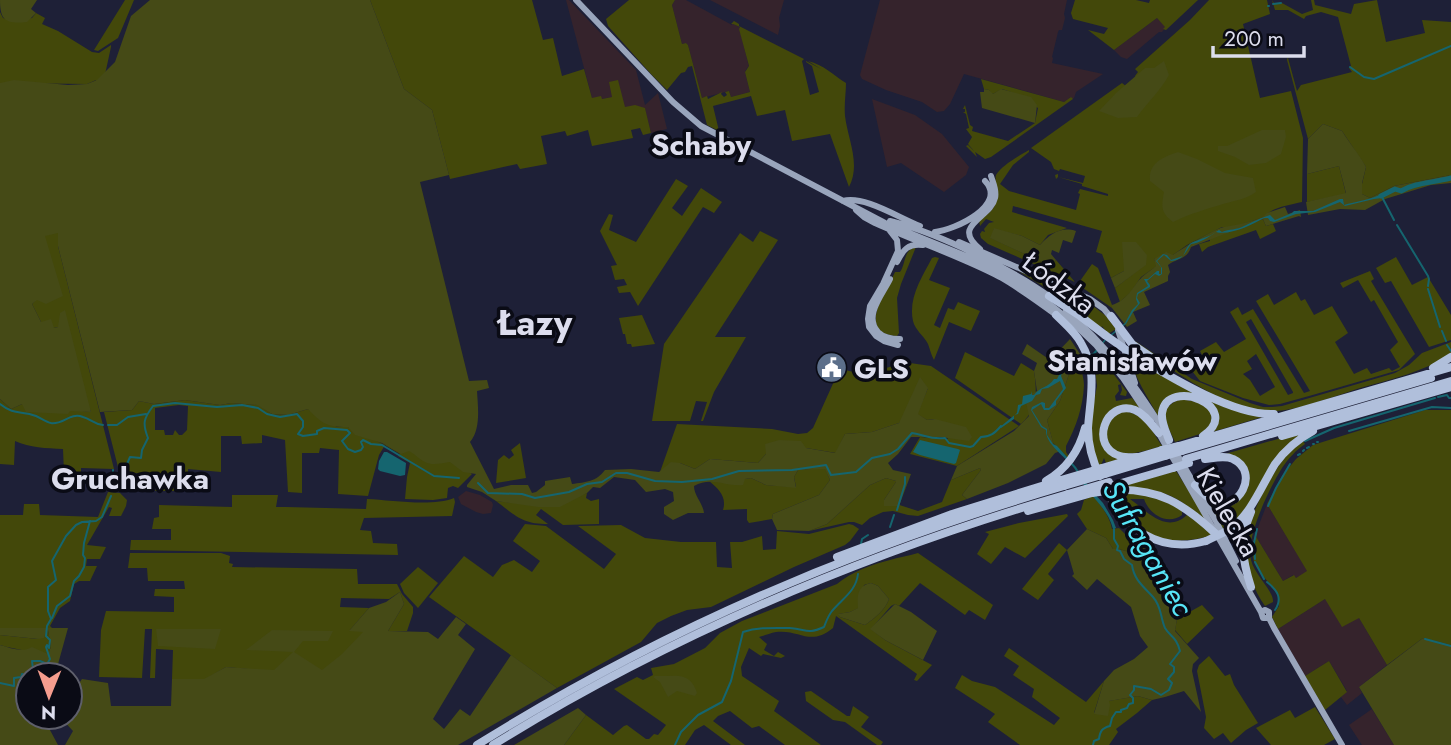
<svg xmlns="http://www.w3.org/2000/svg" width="1451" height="745" viewBox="0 0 1451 745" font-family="Jost,sans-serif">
<rect width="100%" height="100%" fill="#1e2037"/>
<path fill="#35232c" d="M 566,0 L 569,0 L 636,70 L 645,105 L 658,93 L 667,129 L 651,133 L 645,109 L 625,107 L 612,97 L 602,99 L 592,98 Z
M 675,0 L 686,0 L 732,25 L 732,23 L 741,28 L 740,30 L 749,67 L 747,68 L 745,72 L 750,92 L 731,97 L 729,91 L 702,98 L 688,45 L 686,43 L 682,44 L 672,5 Z
M 710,0 L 784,0 L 779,18 L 780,26 L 778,35 Z
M 880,0 L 1067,0 L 1064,14 L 1065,18 L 1062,30 L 1059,30 L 1058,32 L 1052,57 L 1053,58 L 1052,63 L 1103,74 L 1076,92 L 1074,98 L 1072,99 L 1071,97 L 1064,102 L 964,74 L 950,104 L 944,111 L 937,112 L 922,102 L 886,90 L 862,79 L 860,75 Z
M 1157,18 L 1166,27 L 1162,32 L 1159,32 L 1127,59 L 1121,57 L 1114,50 Z
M 872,99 L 915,115 L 942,134 L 969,167 L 966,175 L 944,192 L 901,163 L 887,167 Z
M 466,491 L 480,495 L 492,502 L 493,505 L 491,513 L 483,514 L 476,512 L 461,504 L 458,497 Z
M 1267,504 L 1308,572 L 1296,578 L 1293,575 L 1283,581 L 1255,535 Z
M 1325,599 L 1359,618 L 1387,665 L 1359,687 L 1362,693 L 1347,705 L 1341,697 L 1347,691 L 1329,661 L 1305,676 L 1278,629 Z
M 1372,709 L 1394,745 L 1362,745 L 1349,725 Z"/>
<path fill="#43480a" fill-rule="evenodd" d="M 125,0 L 134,0 L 118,38 L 98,51 L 94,50 Z
M 370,0 L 532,0 L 543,40 L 553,38 L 562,76 L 584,69 L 592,98 L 601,96 L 602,99 L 612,97 L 609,82 L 618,80 L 625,107 L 635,105 L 645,108 L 651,133 L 643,135 L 640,128 L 631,130 L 633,138 L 592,146 L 588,130 L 567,136 L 565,131 L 541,136 L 547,164 L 520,169 L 517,164 L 450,179 L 432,110 L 404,89 Z
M 629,0 L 675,0 L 672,5 L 682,44 L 686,43 L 688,45 L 702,98 L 707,96 L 708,99 L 722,92 L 721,94 L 724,97 L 727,95 L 725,92 L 729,91 L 731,97 L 750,92 L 745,72 L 749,66 L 739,29 L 740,27 L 733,24 L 731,24 L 734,21 L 739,24 L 739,26 L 804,59 L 802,61 L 810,95 L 819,92 L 812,66 L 806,62 L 806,61 L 821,69 L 808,61 C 824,65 833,75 846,83 C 846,93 844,104 845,116 C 848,140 861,164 849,187 L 830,134 L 792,141 L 785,110 L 757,116 L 751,96 L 713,106 L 719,131 L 707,125 L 692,66 L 688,67 L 685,72 L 681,73 L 667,90 L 651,74 L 608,26 L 606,19 Z
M 1075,0 L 1136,0 L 1149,3 L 1150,0 L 1198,0 L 1166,30 L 1163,29 L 1165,27 L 1157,18 L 1114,50 L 1088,30 L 1104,34 L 1108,28 L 1073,19 L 1071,13 Z
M 1209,0 L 1267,0 L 1270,14 L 1243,24 L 1260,98 L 1291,91 L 1303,138 L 1302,202 C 1290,205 1272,207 1264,217 L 1231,228 L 1222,227 L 1187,245 L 1173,255 L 1154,259 L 1157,266 L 1141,277 L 1131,292 L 1120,302 L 1115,288 L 1146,264 L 1124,263 L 1124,271 L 1111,278 L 1102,254 L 1096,252 L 1102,231 L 1013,206 L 1012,212 L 1067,228 L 1048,235 L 1040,245 L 1022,236 L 994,229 L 991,238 L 1042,262 L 1053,264 L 1056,260 L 1075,282 L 988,244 L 981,238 L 980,234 L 982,231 L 985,232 L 984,229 L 989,223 L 994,222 L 986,219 L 980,226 L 979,220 C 995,210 998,205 996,187 C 996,184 995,178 996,175 C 1002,165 1019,156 1029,150 L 1029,152 L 1013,165 L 1000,184 L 1009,191 L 1076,210 L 1080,194 L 1078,193 L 1080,189 L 1108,196 L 1108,194 L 1082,186 L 1082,184 L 1058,177 L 1056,179 L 1055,175 L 1058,174 L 1058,177 L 1083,183 L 1085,176 L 1060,169 L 1059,171 L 1054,169 L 1051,162 L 1031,148 L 1122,83 L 1127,87 L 1137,79 L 1135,76 L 1138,72 L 1135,69 L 1190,20 Z
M 1272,0 L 1274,3 L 1282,3 L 1302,14 L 1313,10 L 1311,0 L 1314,0 L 1315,5 L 1351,14 L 1354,4 L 1377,0 L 1386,42 L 1425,33 L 1422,20 L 1451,22 L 1451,175 L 1394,186 L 1370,198 L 1362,194 L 1362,184 L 1366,167 L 1342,131 L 1323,124 L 1308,139 L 1287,60 L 1288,56 L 1290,55 L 1288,58 L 1297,91 L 1301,85 L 1352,72 L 1349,68 L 1351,66 L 1338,17 L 1321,12 L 1306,16 L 1304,19 L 1288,10 L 1275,10 Z
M 0,12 L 3,18 L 13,21 L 32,18 L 36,13 L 45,18 L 42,24 L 58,31 L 92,52 L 99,53 L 111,45 L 111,47 L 106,70 L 60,226 L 58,246 L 114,469 L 81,468 L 81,472 L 64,473 L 63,449 C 46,448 30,448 15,441 L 14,465 L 0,464 L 0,399 L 11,409 L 22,404 L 91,412 L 58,327 L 54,328 L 41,322 L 32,304 L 36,300 L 45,236 L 96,80 L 87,84 L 0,83 Z
M 981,79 L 1064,102 L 1071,97 L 1073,99 L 991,157 L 985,159 L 975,152 L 977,157 L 966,146 L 968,145 L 974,151 L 968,144 L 972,137 L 966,129 L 969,128 L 966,114 L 963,112 L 965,112 L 965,109 L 963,109 L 965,105 L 964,101 L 970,125 L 973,127 L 972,131 L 1008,141 L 1035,123 L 1038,108 L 1014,93 L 1002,89 L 993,94 L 991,93 L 989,90 L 984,89 Z
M 1339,166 L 1346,194 L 1307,202 L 1307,174 Z
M 676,179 L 688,186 L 672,208 L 682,216 L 701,188 L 722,202 L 714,213 L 703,207 L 638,306 L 630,292 L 619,293 L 617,287 L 627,285 L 624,279 L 615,280 L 611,266 L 617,265 L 600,231 L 609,214 L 613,215 L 609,230 L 636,242 Z
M 1263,219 L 1266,226 L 1273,224 L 1276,231 L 1260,239 L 1256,230 L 1208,247 L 1202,252 L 1199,244 L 1210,241 L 1210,238 Z
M 760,231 L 778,240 L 715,337 L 746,337 L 714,392 L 703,421 L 701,421 L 707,402 L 696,401 L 690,421 L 652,421 L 664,344 L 740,233 L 753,242 Z
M 916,247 L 901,284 L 897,298 L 899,333 L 897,336 C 855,333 887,291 895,272 L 900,272 C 906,264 903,250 916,247 Z
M 935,257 L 939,258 L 929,280 L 950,288 L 934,325 L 940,328 L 948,308 L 954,310 L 958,302 L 980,311 L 971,331 L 949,322 L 934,360 C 931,355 930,349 928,344 C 924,336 915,330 913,321 C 908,298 922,277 932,258 Z
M 1396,257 L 1412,285 L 1428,277 L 1451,315 L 1451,340 L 1429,347 L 1391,281 L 1385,283 L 1376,268 Z
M 1092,264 L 1098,268 L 1112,305 L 1112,308 L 1080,286 L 1080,281 Z
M 1018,271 L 1089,303 L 1106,316 L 1116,329 L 1108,334 L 1102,326 L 1101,328 L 1046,288 Z
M 1370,271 L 1374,279 L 1371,281 L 1415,354 L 1399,370 L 1309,396 L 1280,404 L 1269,405 L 1243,398 L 1200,381 L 1188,366 L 1203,357 L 1200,351 L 1216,342 L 1224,352 L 1246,339 L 1230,312 L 1238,307 L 1242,315 L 1253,309 L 1304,393 L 1310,391 L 1256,301 L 1268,294 L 1274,305 L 1296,292 L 1301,301 L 1305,299 L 1314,315 L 1332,306 L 1348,333 L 1335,342 L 1354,374 L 1367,368 L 1371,374 L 1389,368 L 1392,371 L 1400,367 L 1390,350 L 1398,342 L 1374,300 L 1371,302 L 1358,280 L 1343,288 L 1340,283 ZM 1251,319 L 1293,392 L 1293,393 L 1288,395 L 1246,322 ZM 1256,354 L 1275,387 L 1260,396 L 1250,380 L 1243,374 L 1252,369 L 1247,361 Z
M 642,315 L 655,344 L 632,347 L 631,344 L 627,344 L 625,334 L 623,334 L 619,318 Z
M 1135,341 L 1192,379 L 1250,403 L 1263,407 L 1272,407 L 1282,406 L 1395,373 L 1409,365 L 1422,353 L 1451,342 L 1451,354 C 1423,372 1392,379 1360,388 C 1335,396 1302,409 1277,411 C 1233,415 1176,372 1141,349 Z
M 965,352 L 1014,376 L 1021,363 L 1034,371 C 1037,391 1038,409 1021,424 L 955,378 Z
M 1080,354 L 1082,363 C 1080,370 1084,377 1084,385 C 1083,407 1076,427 1066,446 L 1066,452 L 1070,458 L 1069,459 L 1053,443 L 1047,420 L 1060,401 L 1070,371 Z
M 1129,355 L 1262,417 L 1212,432 L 1217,412 C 1209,396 1192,397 1176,395 L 1158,416 C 1147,396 1135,378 1129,355 Z
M 1100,356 L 1127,392 L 1126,396 L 1120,395 L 1122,390 L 1121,384 L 1118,385 L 1119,391 L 1115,396 L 1116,401 L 1132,398 L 1143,411 L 1123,407 L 1100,432 L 1120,459 L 1106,463 L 1104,458 L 1101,465 L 1098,466 L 1091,443 L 1092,412 L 1097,386 L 1095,368 L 1097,367 L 1093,362 Z
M 903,362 L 931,366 L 1019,426 L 957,466 L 910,454 L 920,437 L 948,439 L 935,419 L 927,420 L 917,414 L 928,388 L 899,423 L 872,432 L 845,434 L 836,453 L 806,448 L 766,454 L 758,463 L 710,459 L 695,469 L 680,463 L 660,472 L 677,424 L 772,429 L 798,434 L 807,433 L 813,428 L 840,368 C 860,377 884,370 903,362 Z
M 1181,399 L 1202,403 L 1211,410 L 1212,423 L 1203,433 L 1175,442 C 1167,423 1155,409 1181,399 Z
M 185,400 L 220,405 L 231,403 L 258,405 L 272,414 L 288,415 L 308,409 L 337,427 L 348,427 L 385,445 L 396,427 L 472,474 L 458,488 L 453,486 L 448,488 L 447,498 L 433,500 L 405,499 L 407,477 L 410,463 L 398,456 L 400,454 L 385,445 L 379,455 L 368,496 L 338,494 L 339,450 L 320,448 L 319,453 L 302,453 L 302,493 L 288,492 L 285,440 L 262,435 L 262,443 L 242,444 L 241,436 L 221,436 L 221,472 L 188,469 L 188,491 L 155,491 L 156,489 L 187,488 L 187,474 L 128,473 L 128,476 L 120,475 L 104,412 L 132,410 L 139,401 L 154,404 ZM 179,405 L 188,406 L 187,430 L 182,435 L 179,435 L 175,430 L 173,435 L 165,435 L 164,430 L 155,430 L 155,408 Z
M 1425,410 L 1451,410 L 1451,645 L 1423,638 L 1387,665 L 1359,618 L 1342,627 L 1325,599 L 1278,629 L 1272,617 L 1279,606 L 1278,594 C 1262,572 1246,567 1255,535 L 1283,581 L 1294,575 L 1296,578 L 1307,571 L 1267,504 L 1282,476 L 1296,459 L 1313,445 Z
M 1124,411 C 1148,416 1149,427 1162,446 C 1145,450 1117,463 1107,442 C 1105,438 1105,434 1105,430 L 1114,415 Z
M 1309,430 L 1291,442 L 1241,516 L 1223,530 L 1208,500 L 1231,504 L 1248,478 L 1225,454 Z
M 1303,441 L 1305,444 C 1296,450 1288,459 1282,468 C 1270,487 1245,538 1251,560 C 1255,576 1274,591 1273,602 L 1265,606 C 1254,591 1246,568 1245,550 C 1243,526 1271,474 1286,456 C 1291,450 1297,446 1303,441 Z
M 520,443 L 526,478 L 496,483 L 498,460 L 504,455 L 509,459 L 514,455 L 511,450 Z
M 825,468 L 830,480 L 819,495 L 773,514 L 772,519 L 749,523 L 747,520 L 747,509 L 723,510 C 727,497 719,489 709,481 L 726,482 L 751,478 L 766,485 L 796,487 L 794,477 L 798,470 Z
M 980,468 L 981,470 L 962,495 L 967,499 L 918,516 L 908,515 L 893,511 L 883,512 L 870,518 L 862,525 L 854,522 L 849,522 L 809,531 L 827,524 L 870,485 L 886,478 L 896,481 L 896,482 L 884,500 L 918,511 L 942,502 L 951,480 Z
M 1176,471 L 1213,529 C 1198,515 1183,499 1163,493 C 1149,489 1133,489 1119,487 Z
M 108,492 L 120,493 L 127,500 L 126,506 L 121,516 L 109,516 L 112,508 L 109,507 L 87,545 L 106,547 L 100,559 L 87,559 L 86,566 L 97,566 L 90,581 L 79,581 L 74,584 L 70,601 L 60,608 L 50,626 L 52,628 L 0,628 L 0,515 L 23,515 L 24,504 L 39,504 L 40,515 L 98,517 Z
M 1121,492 L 1152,495 L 1182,509 L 1182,515 C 1167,526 1149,514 1144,499 L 1130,499 C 1148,512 1166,534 1187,515 L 1190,515 L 1213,535 C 1168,549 1133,536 1112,493 L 1120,497 L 1121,497 Z
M 587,493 L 586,498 L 591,501 L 599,499 L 599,524 L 563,525 L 541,509 L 536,515 L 548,524 C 522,524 516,516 496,501 L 515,503 L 582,495 Z
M 232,495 L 278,495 L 276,507 L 286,507 L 366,509 L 367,499 C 391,500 432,507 454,498 L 455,502 L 452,516 L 364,518 L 360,530 L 371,531 L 373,543 L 397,544 L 398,555 L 130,550 L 131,540 L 171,540 L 171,529 L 152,529 L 154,518 L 159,517 L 159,505 L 232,507 Z
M 1093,496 C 1101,505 1110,517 1112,529 L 1119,528 L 1129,538 L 1146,548 L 1140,550 L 1139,555 L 1119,549 L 1113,549 L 1106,538 L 1087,529 L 1077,514 L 1081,510 L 1084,500 Z
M 1067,514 L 1068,516 L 1025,558 L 1005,547 L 991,564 L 977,554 L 989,534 L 985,532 L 1019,523 Z
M 525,524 L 546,526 L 604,569 L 616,554 L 578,526 L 621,525 L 645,538 L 681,542 L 716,542 L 717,567 L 732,568 L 730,542 L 742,542 L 762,536 L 763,550 L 776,549 L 777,531 L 809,534 L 849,524 L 853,525 L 859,529 L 850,541 L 845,545 L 794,567 L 711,607 L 687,610 L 671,616 L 657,623 L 641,642 L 557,688 L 429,597 L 464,556 L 493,577 L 502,565 L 514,560 L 532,572 L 540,561 L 513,541 Z
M 1059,543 L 1067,550 L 1048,574 L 1054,580 L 1038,600 L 1022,589 Z
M 130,553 L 221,553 L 230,556 L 229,563 L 233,564 L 232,567 L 357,569 L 358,584 L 397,584 L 402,594 L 413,607 L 413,613 L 407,631 L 388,631 L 404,604 L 400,592 L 389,599 L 341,598 L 340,607 L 369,608 L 350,630 L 364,631 L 352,679 L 226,667 L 204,680 L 172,679 L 173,650 L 156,649 L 155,678 L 150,678 L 152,629 L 145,629 L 142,678 L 99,677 L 101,630 L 106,611 L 174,612 L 174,597 L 154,596 L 155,589 L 185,589 L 184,581 L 148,581 L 147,568 L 128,568 Z
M 918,553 L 993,605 L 985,620 L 969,610 L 965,615 L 920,583 L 899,606 L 895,604 L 891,606 L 871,629 L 885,640 L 932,665 L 917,681 L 914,680 L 917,674 L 836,616 L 833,628 C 810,647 800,629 776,632 C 770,633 764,636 759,637 L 767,644 L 764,650 L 774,656 L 778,652 L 785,656 L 781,658 L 763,654 L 761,656 L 749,648 L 741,667 L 742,676 L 779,701 L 774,711 L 821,745 L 785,745 L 759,726 L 752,728 L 730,711 L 718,716 L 713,721 L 745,745 L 731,745 L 704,725 L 695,730 L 685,745 L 564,745 L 586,715 L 613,735 L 624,726 L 627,725 L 646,739 L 649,739 L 654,734 L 658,735 L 666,725 L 614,689 L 637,677 L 643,680 L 653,675 L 651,668 L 674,664 L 705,648 L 720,633 L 742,621 L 837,584 C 851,572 873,564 890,560 C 900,557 908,556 918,553 ZM 871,583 L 878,586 L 889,599 C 885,610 875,618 865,625 L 840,617 L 839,614 L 850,612 L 859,608 L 864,585 Z
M 418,567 L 438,583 L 418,608 L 404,593 L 400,584 Z
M 1202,605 L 1214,618 L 1187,644 L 1175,630 L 1177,619 Z
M 46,630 L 48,630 L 51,647 L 48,655 C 32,651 16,650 0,645 L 0,635 L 38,639 Z
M 1009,648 L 1086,702 L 1104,681 L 1094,713 L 1108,701 L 1138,696 L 1152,700 L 1137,713 L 1116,729 L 1118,732 L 1109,745 L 1020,745 L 988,722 L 995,714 L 955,688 L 962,675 L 972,681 L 995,687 L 1054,725 L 1060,718 L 1032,697 L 1034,689 L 1013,675 L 1019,666 L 1004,656 Z
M 1209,656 L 1225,676 L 1230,674 L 1234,685 L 1258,723 L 1246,730 L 1231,743 L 1223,733 L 1214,739 L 1204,728 L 1206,717 L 1197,671 L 1199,665 Z
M 1329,661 L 1347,692 L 1325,710 L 1305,676 Z
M 811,691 L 847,716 L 850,716 L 853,706 L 869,717 L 861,727 L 883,742 L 881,745 L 877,745 L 845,722 L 833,720 L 806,701 L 805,692 Z
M 1315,707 L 1335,739 L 1324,745 L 1271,745 L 1256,728 L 1290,710 L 1295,718 Z"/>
<path fill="#454a16" d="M 0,0 L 37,0 L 31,9 L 36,13 L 27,22 C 6,24 0,21 0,0 Z
M 150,0 L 370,0 L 404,89 L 432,110 L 449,175 L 420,182 L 469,381 L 487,380 L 489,388 L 477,391 C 478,408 481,429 470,442 L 494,489 L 511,485 L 528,485 L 532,493 L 536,492 L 545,485 L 545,481 L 570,477 L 572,484 C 586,482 596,482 605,470 L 631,469 L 659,472 L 671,462 L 680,463 L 695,469 L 710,459 L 758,463 L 766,454 L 765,444 L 779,440 L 801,441 L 806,448 L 835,453 L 845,434 L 872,432 L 899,423 L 920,377 L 928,388 L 918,414 L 927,420 L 935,419 L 966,427 L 972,437 L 969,441 L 940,437 L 911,437 L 898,454 L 888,463 L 893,470 L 911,474 L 899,506 L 884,506 L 884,500 L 896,482 L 896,481 L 886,478 L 870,485 L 827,524 L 809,531 L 777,530 L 772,519 L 773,514 L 819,495 L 830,480 L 825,469 L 798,470 L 794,477 L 796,488 L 766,485 L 751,478 L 745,479 L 743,485 C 726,487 711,476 694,486 C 694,496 703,503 704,513 L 688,513 L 673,520 L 664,514 L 664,507 L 674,501 L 673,492 L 665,489 L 646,492 L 635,480 L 614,477 L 600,488 L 593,487 L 587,493 L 560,507 L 538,507 L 496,501 L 482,492 L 467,487 L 467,485 L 476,474 L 463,472 L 450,462 C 443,463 432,466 425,462 C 420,460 415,454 409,451 L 401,454 L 382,443 L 355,435 L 348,427 C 328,428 321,423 308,409 L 288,415 L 272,414 L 257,405 L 231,403 L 220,405 L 185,400 L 154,404 L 139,401 L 132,410 L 100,412 L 58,246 L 58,233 L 45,236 L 63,296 L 46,304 L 37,300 L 32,304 L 41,322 L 51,319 L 54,328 L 58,327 L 60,313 L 65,310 L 91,412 L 70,411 L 68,414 L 26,412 L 22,404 L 11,409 L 0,399 L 0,83 L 14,80 L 68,85 L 87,84 L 97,80 L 115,62 L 131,16 Z
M 1164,61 L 1169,75 C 1161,90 1147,103 1137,117 L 1118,118 L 1099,111 L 1116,93 L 1145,68 L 1154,68 Z
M 984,89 L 989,90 L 993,94 L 1001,89 L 1031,97 L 1037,105 L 1035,123 L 982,108 L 980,92 L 984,92 Z
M 1323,124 L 1342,131 C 1350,144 1359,154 1366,167 L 1362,183 L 1362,194 L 1370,198 L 1394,186 L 1451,175 L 1451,183 L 1431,185 L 1385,199 L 1365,210 L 1340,209 L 1308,215 L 1306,202 L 1346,193 L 1339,166 L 1307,174 L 1308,139 Z
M 1262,130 L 1285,130 L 1286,137 L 1281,154 L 1266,163 L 1249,165 L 1235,157 L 1218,151 L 1218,146 L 1227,146 Z
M 1178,152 L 1197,159 L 1225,173 L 1253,178 L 1256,192 C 1244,200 1237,200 1223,204 C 1207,209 1189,214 1173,222 C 1161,213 1161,207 1164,192 L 1150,181 C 1148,163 1163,157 1178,152 Z
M 1285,207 L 1288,214 L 1300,210 L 1301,217 L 1299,216 L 1266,226 L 1263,219 L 1191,247 C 1187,260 1177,258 1168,265 L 1170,272 L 1168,276 L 1168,281 L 1144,292 L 1150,305 L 1133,312 L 1137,321 L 1127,327 L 1112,308 L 1112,305 C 1128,300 1132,287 1142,277 C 1146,273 1152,270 1156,266 L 1154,259 L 1166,252 L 1173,255 C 1183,248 1214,229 1224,227 C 1238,225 1250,222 1263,217 L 1267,213 Z
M 994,228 L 1022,236 L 1040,245 C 1050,234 1061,226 1076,231 L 1072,243 L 1063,240 L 1059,253 L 1052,250 L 1051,254 L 1056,260 L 1053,264 L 1042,262 L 990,238 Z
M 1122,242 L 1136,242 L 1147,255 L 1146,265 L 1115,288 L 1111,278 L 1124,271 Z
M 1070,339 L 1080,354 L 1070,371 L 1060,401 L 1047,420 L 1054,446 L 1058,448 L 1058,452 L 1055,453 L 1046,464 L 1008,483 L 967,499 L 962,495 L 981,470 L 980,468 L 951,480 L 957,466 L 1014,431 L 1029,416 L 1025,397 L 1037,391 L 1034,371 L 1037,363 L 1022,354 L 1027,344 L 1050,360 Z
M 1087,529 L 1106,538 L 1113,549 L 1119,549 L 1139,555 L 1164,600 L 1177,619 L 1175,631 L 1199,658 L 1193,664 L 1192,671 L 1201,712 L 1184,691 L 1165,697 L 1152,700 L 1138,696 L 1109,701 L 1110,705 L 1108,716 L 1094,714 L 1104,681 L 1114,670 L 1134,659 L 1148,647 L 1140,636 L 1131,607 L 1097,579 L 1087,590 L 1072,576 L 1074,574 L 1067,550 Z
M 871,583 L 878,586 L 889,599 C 885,610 875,618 865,625 L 840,617 L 838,614 L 850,612 L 858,608 C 857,596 857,586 871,583 Z
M 400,592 L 404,604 L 388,631 L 428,632 L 438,639 L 456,617 L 466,624 L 458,635 L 475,649 L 433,719 L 444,729 L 460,709 L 470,716 L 511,655 L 557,688 L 458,745 L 65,745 L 73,731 L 60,717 L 70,717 L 70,697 L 82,679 L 108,683 L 111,706 L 171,706 L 172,679 L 204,679 L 226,667 L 274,670 L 293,652 L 246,650 L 272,630 L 333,631 L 328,641 L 303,641 L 294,652 L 322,670 L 342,654 L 363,632 L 349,631 L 369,608 L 386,602 Z
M 895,604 L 911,612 L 937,631 L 923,660 L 885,640 L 870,629 Z
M 0,628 L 68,628 L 55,675 L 28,675 L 28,717 L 43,717 L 58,745 L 0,745 L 0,645 C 11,648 22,653 32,647 L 48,654 L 51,647 L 48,630 L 46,631 L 44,638 L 38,639 L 0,635 Z
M 156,629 L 221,629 L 215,649 L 158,646 Z
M 1423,638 L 1451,645 L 1451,745 L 1394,745 L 1359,687 Z
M 655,676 C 674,677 690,670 697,693 L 695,696 L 677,691 L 668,697 L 660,682 L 653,677 Z
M 578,708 L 586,715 L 564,745 L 514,745 Z"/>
<path fill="#15656f" d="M 1384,193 L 1382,198 L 1374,199 L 1345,206 L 1340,202 L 1315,212 L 1296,214 L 1274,222 L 1270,221 L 1268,218 L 1264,218 C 1252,225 1229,236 1216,232 C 1209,237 1200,243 1191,244 C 1185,253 1183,260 1171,261 L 1164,255 L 1157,261 L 1162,268 L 1162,274 L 1159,276 L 1155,274 L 1147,281 L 1150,285 L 1150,287 L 1138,294 L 1137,298 L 1140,303 L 1133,312 L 1126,324 L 1106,340 L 1096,353 L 1064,368 L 1061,376 L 1066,388 L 1056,401 L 1056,405 L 1049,410 L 1044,410 L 1041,404 L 1032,410 L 1042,426 L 1047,429 L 1047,435 L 1053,444 L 1057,446 L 1076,467 L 1091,490 L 1103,503 L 1113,520 L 1116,528 L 1113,529 C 1109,513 1099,504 1089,492 C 1083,485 1080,476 1074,468 C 1066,457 1045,444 1046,430 L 1041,427 L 1031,410 L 1032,407 L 1042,402 L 1045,403 L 1045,408 L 1049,408 L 1063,389 L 1060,381 L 1048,388 L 1042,389 L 1040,394 L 1036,395 L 1032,401 L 1021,406 L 1018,414 L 1014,415 L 1014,419 L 1001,428 L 1000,427 L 1017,413 L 1018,405 L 1022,404 L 1023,396 L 1031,394 L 1031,391 L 1032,395 L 1034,395 C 1041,386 1048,388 1054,379 L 1057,379 L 1063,367 L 1093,353 L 1105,339 L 1125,323 L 1132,310 L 1138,304 L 1136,299 L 1137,293 L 1148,286 L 1144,279 L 1148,279 L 1157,271 L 1159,271 L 1159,274 L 1161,274 L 1161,267 L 1156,261 L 1163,254 L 1167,255 L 1171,260 L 1183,256 C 1185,252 1186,248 1189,245 C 1192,241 1203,239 1209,236 C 1212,235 1215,232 1219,230 L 1222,232 C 1229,229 1237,230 1244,226 C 1253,222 1260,218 1270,215 L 1275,220 L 1292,213 L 1294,211 L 1313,211 L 1340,199 L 1343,199 L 1344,205 C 1354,202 1373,199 1384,193 Z
M 920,440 L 958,449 L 960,450 L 956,463 L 954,464 L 920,455 L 913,452 Z
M 384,452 L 387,452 L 406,463 L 405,475 L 400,476 L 380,471 L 378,469 L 379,461 Z"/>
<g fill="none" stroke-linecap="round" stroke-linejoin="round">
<path stroke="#15656f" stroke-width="2" d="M 1273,4 L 1281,3
M 1268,6 L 1269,6
M 1350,67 L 1364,77 L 1374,79 L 1451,46
M 1382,197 L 1394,220
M 1397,225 L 1428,276 L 1429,279 L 1428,286
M 1428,289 L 1440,327
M 1442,331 L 1446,341
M 1447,345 L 1451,351
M 1438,397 L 1447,395 L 1449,398 L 1451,398
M 0,404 C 15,416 21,410 36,416 C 41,418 46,422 51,423 C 63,425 70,412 83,417 C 91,419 93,424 103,425
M 108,425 L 117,425 L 128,417 L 146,414
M 1349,431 L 1432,407 L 1451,408
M 1305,441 L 1334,428 L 1435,398
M 1317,442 L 1318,442
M 1313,444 L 1314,444
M 1307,448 L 1309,447
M 1303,451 L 1304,450
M 1298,455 L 1300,454
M 120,469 L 127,464 L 130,457 L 141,458 L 142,450 L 148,438 C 142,423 144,418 153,406 L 175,403 L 217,407 L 242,405 L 258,408 L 267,414 L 280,417 L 297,414 L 303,421 L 303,427 L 298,434 L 303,436 L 317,434 L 317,431 L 324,428 L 347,430 L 350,433 L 342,441 L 348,449 L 355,452 L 361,450 L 363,447 L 361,442 L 363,440 L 371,444 L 382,445 L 434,476 L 459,478
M 478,483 L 488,493 L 522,494 L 535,498 L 569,492 L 587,484 L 602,482 L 616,473 L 627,473 L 655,481 L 682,482 L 712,479 L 739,471 L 792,470 L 826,465 L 831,475 L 856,472 L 872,458 L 890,454 L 898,449 L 912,433 C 925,435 931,440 945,438 L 949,443 L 970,447 L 973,446 L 981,437 C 990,437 995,433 1001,426
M 113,485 L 113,470
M 1268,506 L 1276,488 L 1290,464
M 897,510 L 905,484 L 905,477
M 890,527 L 894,515
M 861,544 L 862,539 L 868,535
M 1255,559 L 1254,543 L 1257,529
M 1255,562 L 1264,579
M 1267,582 C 1277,590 1283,598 1275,610
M 52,618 L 57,606 L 70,596 L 74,581 L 79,576 L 84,567 L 85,558 L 83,555 L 84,543 L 90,521
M 1425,639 L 1451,646
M 30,675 L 33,669 L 32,661 L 40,661 L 47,664 L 50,659 L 46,647 L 47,645 L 49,648 L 50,640 L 46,636 L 47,626 L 51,619 L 48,611 L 48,587 L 56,580 L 52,561 L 66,536 L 76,525 L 82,522 L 96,521 L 102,517 L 111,496
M 0,683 L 14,686 L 14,678 L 21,677 L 22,674 L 28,675
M 675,745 L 681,732 L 698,715 L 722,702 L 731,681 L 743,632 C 758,627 774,628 790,628 C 807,629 806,635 824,627 C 826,622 828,616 832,611 C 843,598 856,591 858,574
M 1093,745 L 1094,741 L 1099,739 C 1100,731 1102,728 1110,726 L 1112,718 L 1116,712 L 1121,712 L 1121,710 L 1127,708 L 1129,704 L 1133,703 L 1133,698 L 1130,695 L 1134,690 L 1134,686 L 1151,689 L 1161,695 L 1169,690 L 1172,683 L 1168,679 L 1174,672 L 1174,667 L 1170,664 L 1180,651 C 1176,636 1171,638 1165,628 C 1160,617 1162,607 1153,597 C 1144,587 1134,580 1132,565 L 1124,559 L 1120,551 L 1117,550 L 1118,546 L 1114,539 L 1114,529"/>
<path stroke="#15656f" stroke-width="5" d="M 1381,196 L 1395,189 L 1401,191 C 1416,182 1434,183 1451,178"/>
<path stroke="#99a5bc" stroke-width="6" d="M 576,0 L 673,102 L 701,126 L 885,223 L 983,263 L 1016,280 L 1041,297 L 1072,322 L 1096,345 L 1123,378 L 1151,420
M 843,201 C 864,195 899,218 920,226
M 856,210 L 864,217 L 875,223 C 917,242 960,256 1000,277 C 1021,289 1040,303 1059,317
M 890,221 C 915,227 939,237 963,248 C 993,262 1023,277 1050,297
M 890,231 L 897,240 L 898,251 L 883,284 L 870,306 L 868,319 L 869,327 L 876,336 L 884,341 L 898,345
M 935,232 C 955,230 1008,205 985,181
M 959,242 L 1090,299 L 1104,309 L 1113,320
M 980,249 C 950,225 991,218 995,198 C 997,190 993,183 991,176
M 897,262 C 903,250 908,243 923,245
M 890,279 C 883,294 863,316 878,332 C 884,338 892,339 900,339
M 1066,311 C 1106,344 1135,385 1163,429
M 1118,330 L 1135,383
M 1158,432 L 1261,612
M 1175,451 L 1216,521 L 1236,561
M 1269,616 L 1267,618 L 1263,618 L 1261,612 L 1265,610 L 1269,612 L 1269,618 L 1274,628 L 1342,745"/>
<path stroke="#b0bfdb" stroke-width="8" d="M 1049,296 L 1080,316 L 1105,335
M 1056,315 C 1065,324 1075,332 1081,343 C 1098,371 1090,398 1088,428 C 1088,445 1092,460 1100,476
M 1111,316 L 1132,344 L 1170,370
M 1132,354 C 1167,375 1233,416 1274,414
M 1433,368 L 1451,357
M 1282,436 L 1451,387
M 1169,440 C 1166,432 1161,422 1162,413 C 1167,376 1245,407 1203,436
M 1179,446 L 1451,367
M 1182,451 L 1431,378
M 1142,457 C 1135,457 1127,458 1120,456 C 1089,447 1105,399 1135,410 C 1145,414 1152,425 1159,433
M 1186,459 L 1451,381
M 1102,468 L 1162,450
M 1105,474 L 1165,456
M 1046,481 C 1067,469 1079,451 1085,428
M 1195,485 C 1200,490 1205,496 1212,500 C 1238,515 1261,472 1233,459 C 1225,455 1214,458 1205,459
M 1111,486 L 1173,468
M 1105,487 C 1124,529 1159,554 1206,541
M 1113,490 C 1159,488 1184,504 1216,534
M 1028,511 L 1092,493
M 1231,529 C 1252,512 1261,487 1275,464 C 1285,450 1298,439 1313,431
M 837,557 L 952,514 L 1061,480
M 1251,587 C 1242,559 1239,540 1251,512
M 477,745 C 663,629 854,548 1064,486
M 493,745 C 672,634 866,553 1068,494"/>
<path stroke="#b0bfdb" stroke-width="8" d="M 1105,335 L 1132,354
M 1162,450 L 1179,446
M 1165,456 L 1182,451
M 1173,468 L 1189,463
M 1061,480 L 1102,468
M 1064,486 L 1105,474
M 1092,493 L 1113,490
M 1068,494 L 1109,482
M 1206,541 L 1231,529"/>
</g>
<defs>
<symbol id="civic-disc" viewBox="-11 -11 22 22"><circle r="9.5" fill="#5c6f8a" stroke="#0a0b15"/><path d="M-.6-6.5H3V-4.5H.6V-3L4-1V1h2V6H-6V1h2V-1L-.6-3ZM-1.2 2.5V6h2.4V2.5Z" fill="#fff"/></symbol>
</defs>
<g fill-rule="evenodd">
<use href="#civic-disc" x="814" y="350" width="35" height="35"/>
</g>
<g text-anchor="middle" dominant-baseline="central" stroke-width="7" stroke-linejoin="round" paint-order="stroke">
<g font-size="28" fill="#dcdded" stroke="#0a0b15">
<text transform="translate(1059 283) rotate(37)">Łódzka</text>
<text transform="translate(1228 512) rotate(60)">Kielecka</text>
</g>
<g font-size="28" font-weight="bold" fill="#dcdded" stroke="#0a0b15" text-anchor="start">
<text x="854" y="368">GLS</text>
</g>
<g font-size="30" font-weight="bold" fill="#dcdded" stroke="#0a0b15">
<text x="701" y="144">Schaby</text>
<text x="1132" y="360">Stanisławów</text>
<text x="130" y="478">Gruchawka</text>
</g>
<g font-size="30" font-style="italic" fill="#57e5f7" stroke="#0a0b15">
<text transform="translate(1148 548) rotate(60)">Sufraganiec</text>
</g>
<g font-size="35" font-weight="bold" fill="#dcdded" stroke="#0a0b15">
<text x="535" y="323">Łazy</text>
</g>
</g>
<g transform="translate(49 696) rotate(181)"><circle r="33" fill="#0a0b15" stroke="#5e5f6b" stroke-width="2"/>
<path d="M0-5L12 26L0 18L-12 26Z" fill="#f59d8e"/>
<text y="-10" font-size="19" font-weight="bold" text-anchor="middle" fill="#dcdded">N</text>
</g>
<path d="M1213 46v10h91v-10" fill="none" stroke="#dcdded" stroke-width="3.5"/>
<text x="1224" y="46" font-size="21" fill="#dcdded" stroke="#0a0b15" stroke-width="5" paint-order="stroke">200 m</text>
</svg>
